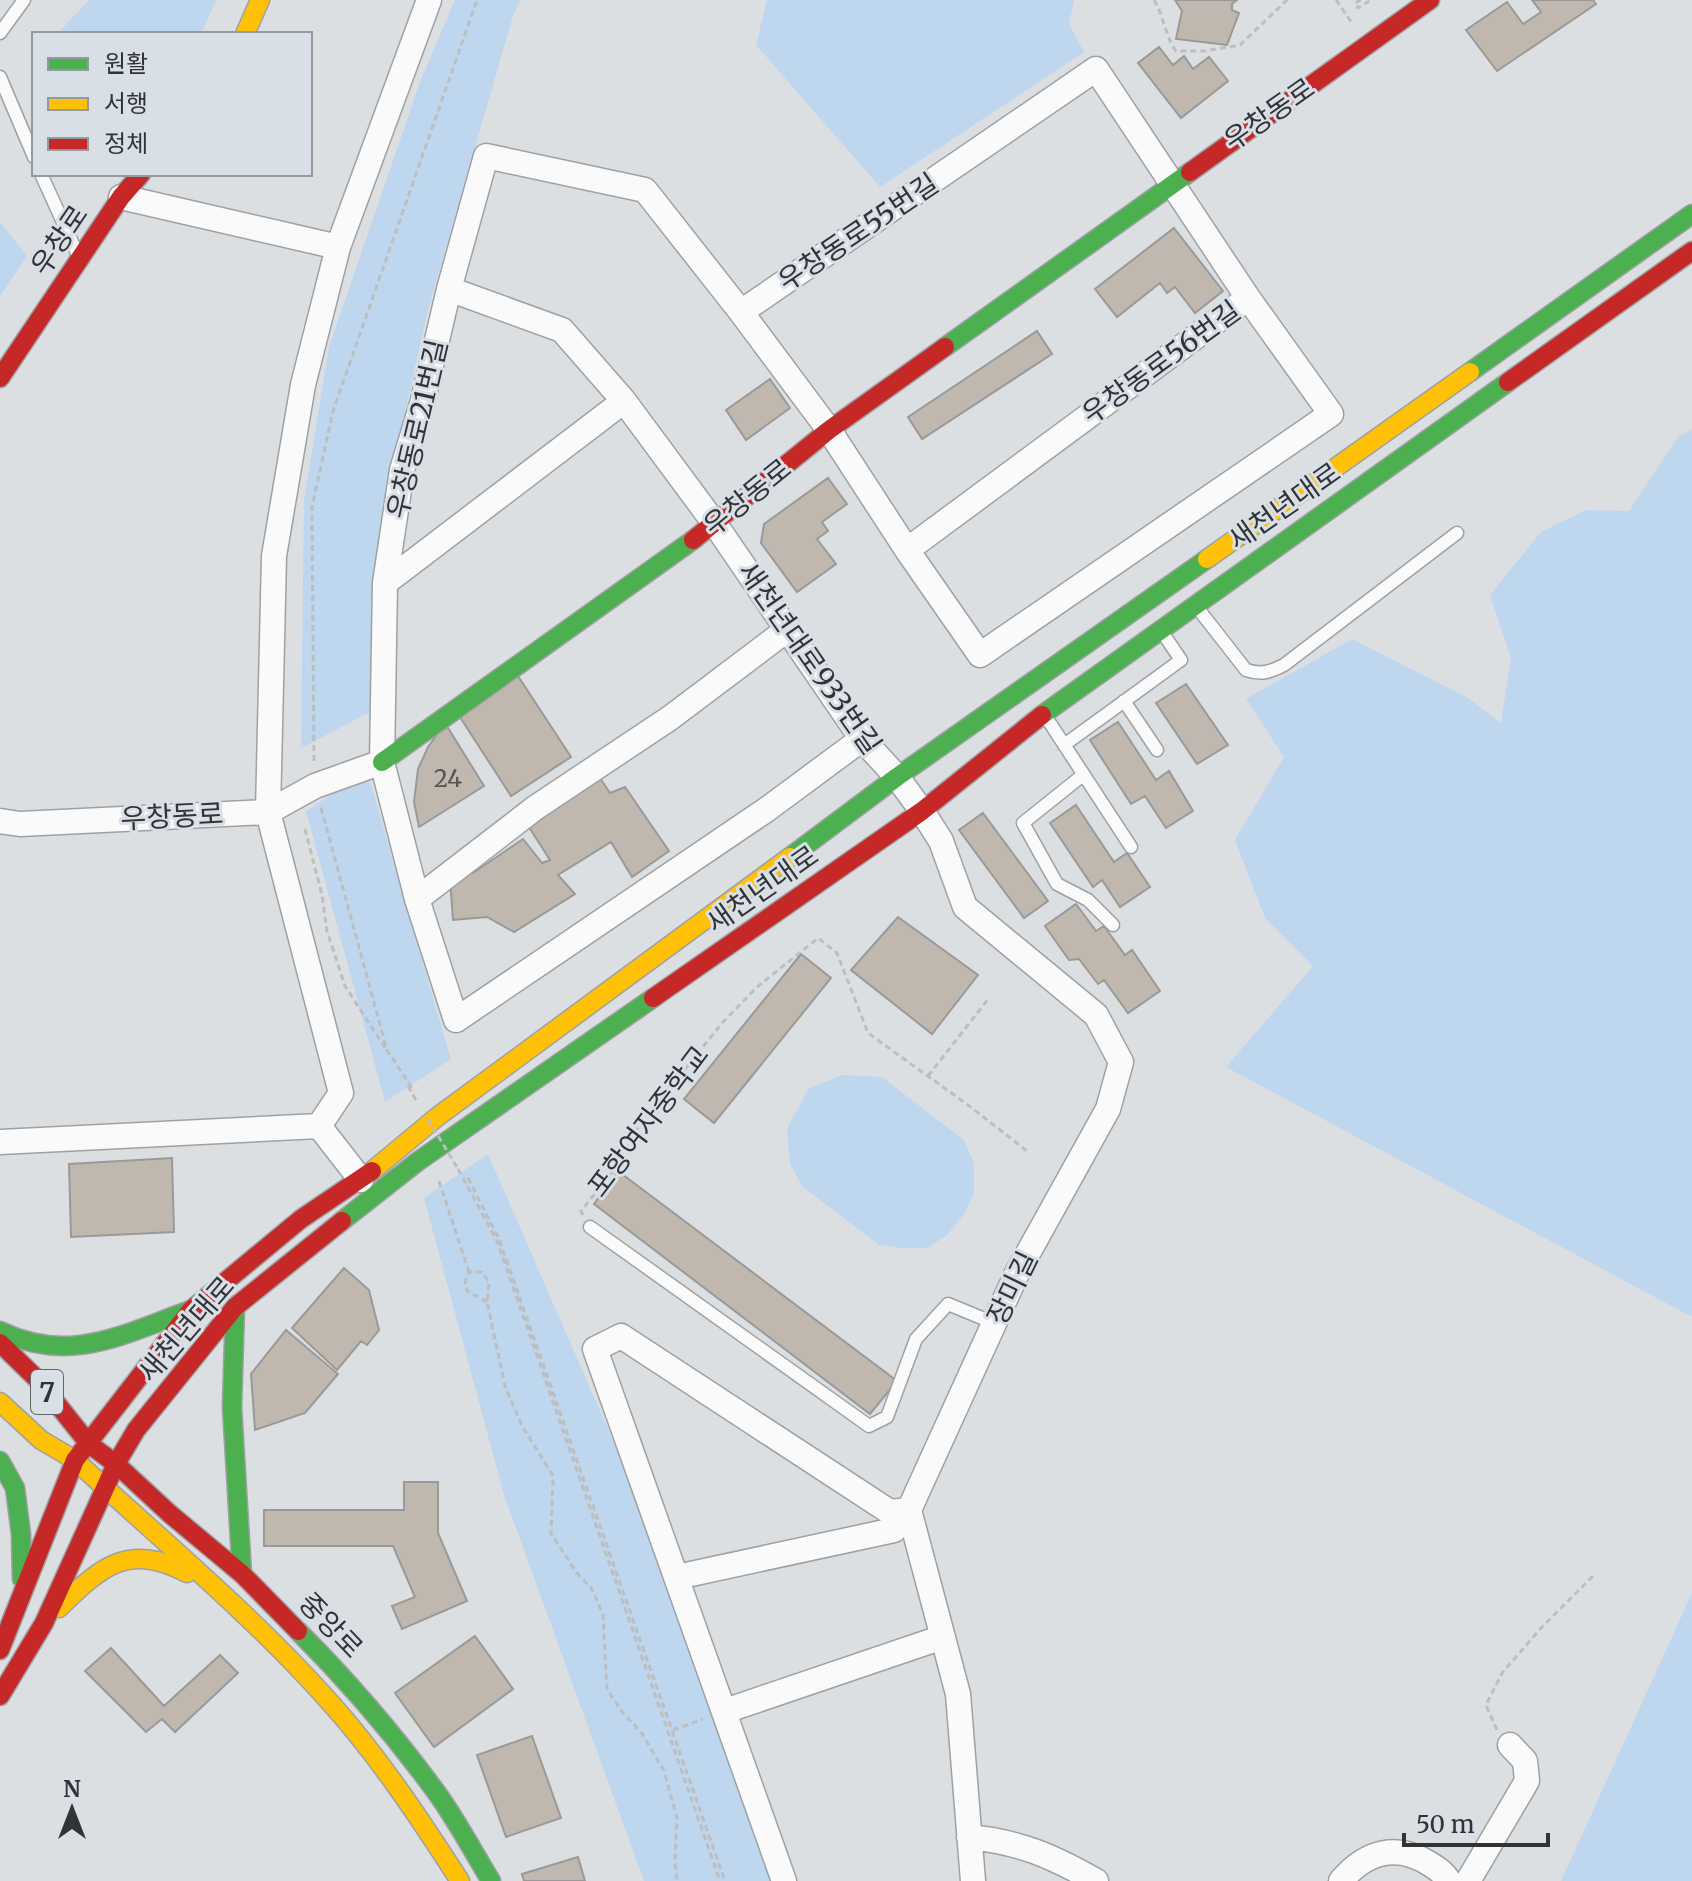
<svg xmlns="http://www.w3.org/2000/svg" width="1692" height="1881" viewBox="0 0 1692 1881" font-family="Merriweather,'Noto Sans KR',serif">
<rect width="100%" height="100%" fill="#dcdfe2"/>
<path fill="#bed6ee" d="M 89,0 L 216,0 L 201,34 L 57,34 Z
M 455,0 L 520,0 L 513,16 L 429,306 L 381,519 L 371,638 L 376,709 L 301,748 L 304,500 L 329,347 L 420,82 Z
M 767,0 L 1074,0 L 1069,24 L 1084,52 L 880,187 L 756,45 Z
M 0,222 L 27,256 L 0,296 Z
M 1692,429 L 1692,1317 L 1226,1067 L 1313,966 L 1265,918 L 1235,840 L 1284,757 L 1246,699 L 1352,639 L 1468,698 L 1501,723 L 1511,658 L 1490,595 L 1541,532 L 1586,510 L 1629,511 L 1678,437 Z
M 367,771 L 451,1059 L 385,1102 L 306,811 Z
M 842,1075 L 882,1077 L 964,1140 L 974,1163 L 974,1193 L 964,1214 L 947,1235 L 927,1248 L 902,1248 L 879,1245 L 803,1187 L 790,1164 L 787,1129 L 808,1089 Z
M 488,1154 L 709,1661 L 784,1881 L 644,1881 L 504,1495 L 424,1198 Z
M 1692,1593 L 1692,1881 L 1561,1881 Z"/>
<path fill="#c0b8ae" stroke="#999" stroke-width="2" d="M 1175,0 L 1237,0 L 1232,4 L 1232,10 L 1239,13 L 1227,45 L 1176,39 L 1182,11 Z
M 1532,0 L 1593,0 L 1596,4 L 1497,71 L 1466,30 L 1507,2 L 1523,24 L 1541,12 Z
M 1159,47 L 1173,65 L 1184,56 L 1193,69 L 1209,57 L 1228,81 L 1181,118 L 1138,63 Z
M 1174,228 L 1223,291 L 1195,313 L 1175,287 L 1167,293 L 1160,283 L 1117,317 L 1095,289 Z
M 1037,331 L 1052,354 L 922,439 L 908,417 Z
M 770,379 L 790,408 L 746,440 L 726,410 Z
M 828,478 L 847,504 L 822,522 L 828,531 L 817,539 L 836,564 L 797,592 L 761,543 L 764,524 Z
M 518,676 L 571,757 L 511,796 L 458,714 Z
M 1186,684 L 1228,745 L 1197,764 L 1156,703 Z
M 1118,722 L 1156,780 L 1169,771 L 1193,811 L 1166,828 L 1145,796 L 1131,804 L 1090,740 Z
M 445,723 L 484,786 L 419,827 L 414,802 L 418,769 L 428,747 Z
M 600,778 L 610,793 L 625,787 L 669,851 L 632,877 L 611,842 L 558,875 L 575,894 L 514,932 L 487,917 L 453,920 L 450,879 L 471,867 L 473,873 L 523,839 L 542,863 L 550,860 L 527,824 Z
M 1076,805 L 1114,862 L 1127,853 L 1150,887 L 1120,907 L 1102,880 L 1093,887 L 1050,823 Z
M 983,813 L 1048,901 L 1024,918 L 959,830 Z
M 1076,904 L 1096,931 L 1104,926 L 1125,955 L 1132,950 L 1160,991 L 1128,1013 L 1104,980 L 1098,984 L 1079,959 L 1069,960 L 1045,926 Z
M 898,917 L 978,975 L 932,1034 L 851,970 Z
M 801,954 L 831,978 L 714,1123 L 684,1099 Z
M 172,1158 L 174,1232 L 71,1237 L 69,1164 Z
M 618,1171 L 897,1381 L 870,1414 L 594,1204 Z
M 344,1268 L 369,1290 L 379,1330 L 367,1345 L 361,1341 L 337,1370 L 292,1328 Z
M 286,1330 L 338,1374 L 305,1413 L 255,1430 L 251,1374 Z
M 404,1482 L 438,1482 L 438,1533 L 467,1601 L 402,1629 L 392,1606 L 415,1597 L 393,1546 L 264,1546 L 264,1510 L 404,1510 Z
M 475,1636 L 513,1689 L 434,1747 L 395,1693 Z
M 111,1648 L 164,1706 L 220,1655 L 238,1673 L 175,1732 L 162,1719 L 146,1732 L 85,1671 Z
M 532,1736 L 561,1818 L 506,1837 L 477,1755 Z
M 578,1857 L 585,1881 L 524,1881 L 522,1874 Z"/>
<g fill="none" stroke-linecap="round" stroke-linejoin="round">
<defs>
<path id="lane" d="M 0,33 L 24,0
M 0,77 L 34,157
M 41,174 L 78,255
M 1196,606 L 1246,670 C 1262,675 1270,672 1284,665 L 1457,533
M 1124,701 L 1157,750
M 1046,717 L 1131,847
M 1064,745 L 1181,660 L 1162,632
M 1083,775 L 1023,823 L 1057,884 L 1088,900 L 1113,925
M 590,1227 L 869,1426 L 887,1417 L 916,1339 L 948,1304 L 994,1323"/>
<path id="street" d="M 1096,69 L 1248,298 L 1331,414 L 980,655 L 907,550 L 829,430 L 741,312 Z
M 121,197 L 338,247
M 449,289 L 562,330 L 624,401 L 715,524 L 862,739 L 897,777 L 922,811 L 941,841 L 965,907 L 1096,1015 L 1121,1062 L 1108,1109 L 1017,1273 L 909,1510 L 894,1530 L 677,1577
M 741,312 L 645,190 L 486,156 L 449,289 L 422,404 L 402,470 L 385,583 L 382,762 L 417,899 L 456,1020 L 766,810 L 862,739
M 907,550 L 1248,298
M 385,583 L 624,401
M 0,821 L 20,824 L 268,812 L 315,786 L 382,762
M 417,899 L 535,808 L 670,718 L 788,629
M 319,1126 L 361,1180
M 0,1142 L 319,1126 L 341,1093 L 268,812 L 274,556 L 303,385 L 338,247 L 429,0
M 909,1510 L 958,1694 L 973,1881
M 725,1711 L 943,1637
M 969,1837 C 1020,1842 1052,1856 1096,1881
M 784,1881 L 595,1349 L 621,1336 L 890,1512 L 909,1510
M 1341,1881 C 1366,1851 1397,1843 1430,1864 C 1438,1869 1444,1873 1449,1881
M 1468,1881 L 1527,1781 L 1525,1761 L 1510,1745"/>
<path id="fast" d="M 945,347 L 1190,172
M 1470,372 L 1692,214
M 1042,715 L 1508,382
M 382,762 L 693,540
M 790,857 L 897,777 L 1207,559
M 342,1221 L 417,1162 L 653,998
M 235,1307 L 232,1407 L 242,1574
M 0,1331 C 71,1365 123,1334 191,1310
M 0,1461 L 15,1488 L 21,1534 L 22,1579
M 298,1631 C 349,1682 397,1738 439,1796 C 458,1823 474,1853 491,1881"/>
<path id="slow" d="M 245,34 L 260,0
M 1207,559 L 1470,372
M 372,1171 L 437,1117 L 790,857
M 0,1402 L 41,1440 L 75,1460 C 159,1538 250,1613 327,1699 C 377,1754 420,1819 460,1881
M 59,1608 C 102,1566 128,1542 187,1573"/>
<path id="jam" d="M 1190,172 L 1430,0
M 0,378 L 121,197 L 141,174
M 1508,382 L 1692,251
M 693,540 L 829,430 L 945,347
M 653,998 L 922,811 L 1042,715
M 0,1343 L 38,1380 L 89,1444 L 116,1464 L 170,1514 L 242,1574 L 298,1631
M 0,1650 L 75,1460 L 191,1310 L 301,1219 L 372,1171
M 0,1696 L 44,1623 L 116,1464 L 136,1430 L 235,1307 L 342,1221"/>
</defs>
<use href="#lane" stroke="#9ea1a3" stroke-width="15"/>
<use href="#street" stroke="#9ea1a3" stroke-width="27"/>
<use href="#fast" stroke="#9ea1a3" stroke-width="21"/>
<use href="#slow" stroke="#9ea1a3" stroke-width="21"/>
<use href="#jam" stroke="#9ea1a3" stroke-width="21"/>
<path stroke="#bdbebf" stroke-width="3" stroke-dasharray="6 4" stroke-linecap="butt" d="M 1154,0 C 1164,16 1165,36 1176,51 L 1204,51 L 1240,45 L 1287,0
M 1336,0 L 1352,23
M 1361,0 L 1355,3 L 1358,8 L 1371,0
M 314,761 L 312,507 L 333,411 L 477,0
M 321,808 L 387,1050 L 414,1091
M 305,829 L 322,895 L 327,931 L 345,986 L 385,1048
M 928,1076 L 989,998
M 408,1086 L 416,1100
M 458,1169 L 497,1241 L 720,1881
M 468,1178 L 499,1239 L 725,1881
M 439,1181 L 469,1272
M 583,1215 L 581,1211 L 617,1166 L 639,1126 L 723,1022 L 757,987 L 818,938 L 837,953 L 868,1033 L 968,1105 L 1027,1151
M 487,1302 L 467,1291 L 465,1283 L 469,1272 L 482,1272 L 489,1282 L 487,1302 L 505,1386 L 522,1426 L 553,1476 L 551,1533 L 576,1572 L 592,1589 L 603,1615 L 607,1689 L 622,1712 L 641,1732 L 664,1771 L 677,1818 L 675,1862 L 677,1881
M 673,1730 L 703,1719
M 1497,1730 L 1486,1705 L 1502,1673 L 1542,1627 L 1594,1575"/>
<use href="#lane" stroke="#fafafb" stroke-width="12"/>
<use href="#street" stroke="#fafafb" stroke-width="24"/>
<use href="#fast" stroke="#4caf50" stroke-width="18"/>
<use href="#slow" stroke="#ffc107" stroke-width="18"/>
<use href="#jam" stroke="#c62828" stroke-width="18"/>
<path stroke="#bdbebf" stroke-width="3" stroke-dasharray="6 4" stroke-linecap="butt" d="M 428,1119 L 458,1169"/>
</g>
<g text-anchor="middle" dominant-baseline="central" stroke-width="6" stroke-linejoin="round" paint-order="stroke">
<g font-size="24" fill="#555454">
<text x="448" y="778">24</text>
</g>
<rect fill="#d8dfe6" stroke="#63676b" stroke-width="2" x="31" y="1370" width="32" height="44" rx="6"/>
<g font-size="26" font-weight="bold" fill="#313336">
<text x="47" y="1392">7</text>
</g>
<g font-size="28" fill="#313336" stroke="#d8dfe6">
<text transform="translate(1269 114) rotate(-35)">우창동로</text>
<text transform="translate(858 232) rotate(-34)">우창동로55번길</text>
<text transform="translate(59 240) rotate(-56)">우창로</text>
<text transform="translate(1161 362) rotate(-36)">우창동로56번길</text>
<text transform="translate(417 429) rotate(-77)">우창동로21번길</text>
<text transform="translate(747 497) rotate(-39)">우창동로</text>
<text transform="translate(1284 506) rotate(-35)">새천년대로</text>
<text transform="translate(810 658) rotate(55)">새천년대로933번길</text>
<text transform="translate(172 816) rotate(-3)">우창동로</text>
<text transform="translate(762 889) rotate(-35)">새천년대로</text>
<text transform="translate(648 1121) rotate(-53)">포항여자중학교</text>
<text transform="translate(1012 1288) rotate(-64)">장미길</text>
<text transform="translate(186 1329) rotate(-49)">새천년대로</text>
<text transform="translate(331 1625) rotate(46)">중앙로</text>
</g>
</g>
<rect x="32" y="32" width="280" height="144" fill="#d8dfe6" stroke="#959aa0" stroke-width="2"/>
<rect x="48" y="58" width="40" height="12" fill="#4caf50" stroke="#959aa0" stroke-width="2"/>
<text x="104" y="72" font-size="24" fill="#313336">원활</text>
<rect x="48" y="98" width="40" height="12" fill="#ffc107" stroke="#959aa0" stroke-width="2"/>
<text x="104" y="112" font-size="24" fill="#313336">서행</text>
<rect x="48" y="138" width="40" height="12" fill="#c62828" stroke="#959aa0" stroke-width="2"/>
<text x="104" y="152" font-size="24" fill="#313336">정체</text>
<g transform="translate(72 1809)" stroke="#d8dfe6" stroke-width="6" paint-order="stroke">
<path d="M0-6L14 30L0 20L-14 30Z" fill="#313336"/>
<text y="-12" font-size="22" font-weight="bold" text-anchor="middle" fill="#313336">N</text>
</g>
<path d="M1404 1833v12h144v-12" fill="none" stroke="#313336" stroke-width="4"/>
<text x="1416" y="1833" font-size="24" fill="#313336" stroke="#d8dfe6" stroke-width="6" paint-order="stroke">50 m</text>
</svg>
